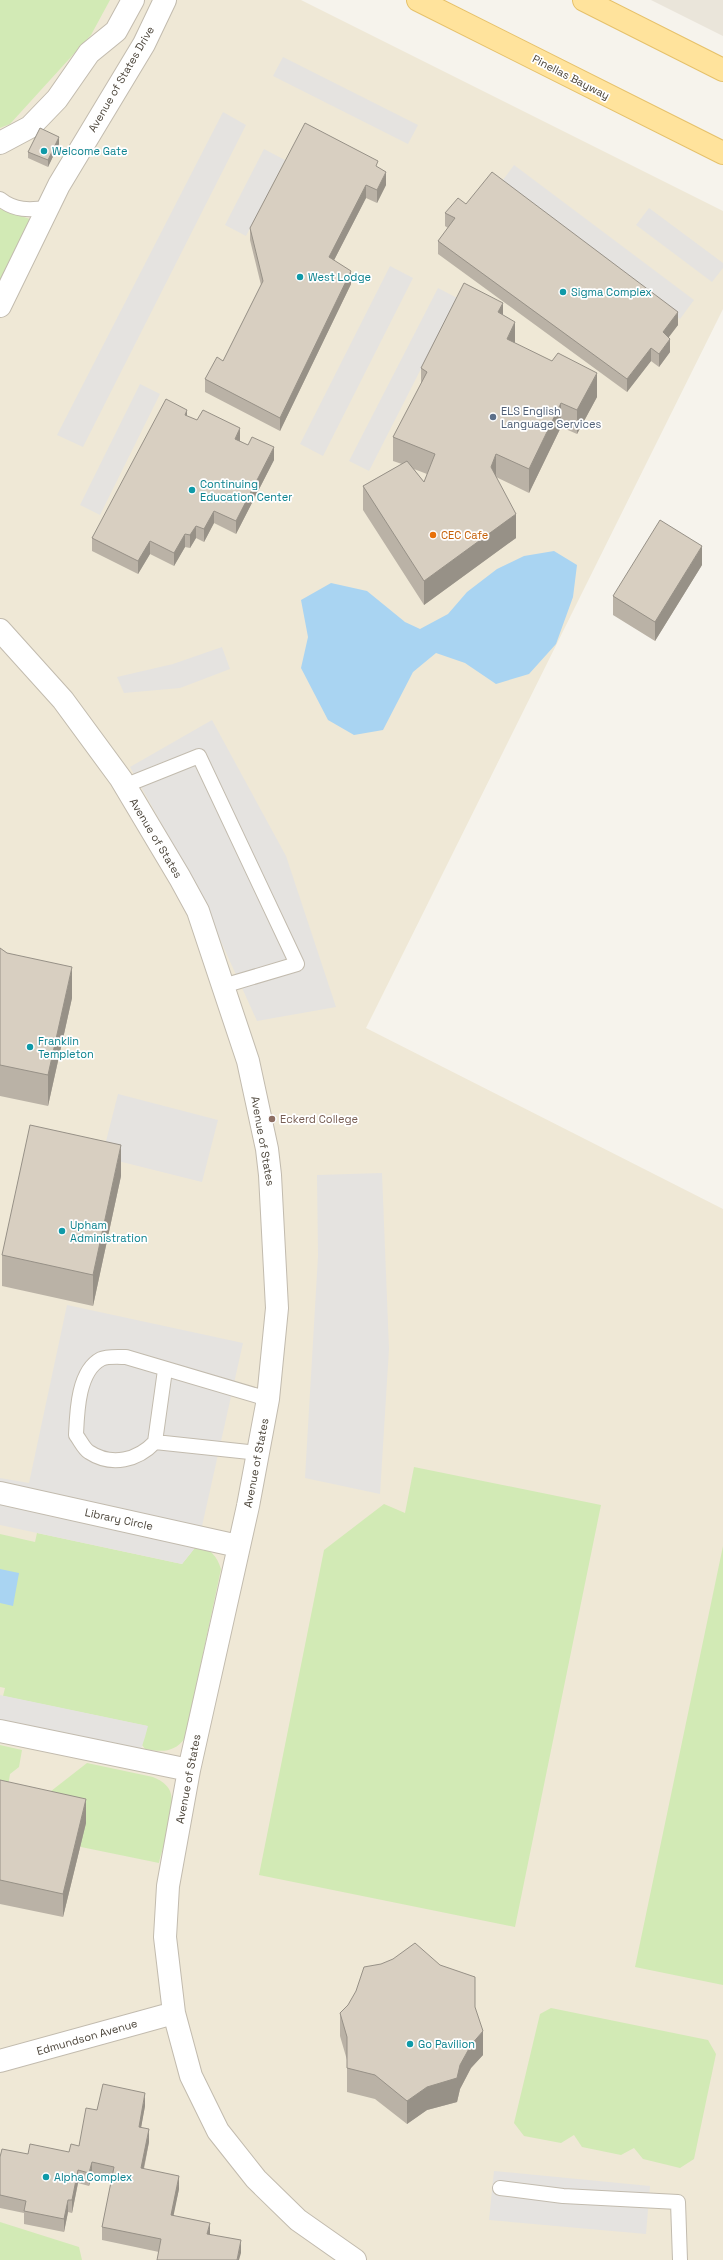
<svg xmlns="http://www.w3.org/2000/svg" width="723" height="2260" viewBox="0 0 723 2260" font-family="'Space Grotesk',sans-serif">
<rect width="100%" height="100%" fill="#f6f3ec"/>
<path fill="#eae5da" d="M 651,0 L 723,0 L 723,36 Z"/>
<path fill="#efe8d6" d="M 0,0 L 301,0 L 723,211 L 723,309 L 366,1028 L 723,1209 L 723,2260 L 0,2260 Z"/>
<path fill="#d2eab5" d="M 0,0 L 110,0 L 91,35 L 10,124 L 0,128 Z
M 0,209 L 30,219 L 0,287 Z
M 414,1467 L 601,1505 L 515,1927 L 259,1875 L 324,1550 L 384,1504 L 405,1513 Z
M 37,1533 L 182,1564 L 198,1544 C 211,1550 217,1556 221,1569 L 185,1738 C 174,1753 162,1752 145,1749 L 142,1745 L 147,1726 L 3,1696 L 5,1688 L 0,1687 L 0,1534 L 35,1542 Z
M 723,1546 L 723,1985 L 635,1967 Z
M 0,1745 L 22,1750 L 19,1767 L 10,1774 L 6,1799 L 0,1797 Z
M 87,1763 L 153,1777 C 160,1780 167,1784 170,1791 C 177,1809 163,1845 159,1863 L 81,1847 L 46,1795 Z
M 551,2008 L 708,2040 L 716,2054 L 694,2159 L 680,2168 L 643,2159 L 634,2148 L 621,2155 L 582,2147 L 574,2135 L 561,2143 L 524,2136 L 514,2123 L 540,2014 Z
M 0,2222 L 79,2247 L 82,2260 L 0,2260 Z"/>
<path fill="#e5e3e0" d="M 283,57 L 418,125 L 408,144 L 273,76 Z
M 223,112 L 246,125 L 83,447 L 57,435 Z
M 264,149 L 285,160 L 246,236 L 225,225 Z
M 514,165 L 694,300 L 680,319 L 500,184 Z
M 649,208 L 723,263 L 723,268 L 712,282 L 636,225 Z
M 390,266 L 413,278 L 323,456 L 300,444 Z
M 438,288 L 457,298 L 369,471 L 349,461 Z
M 140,384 L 160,394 L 100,515 L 80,505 Z
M 222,647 L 230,669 L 180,688 L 124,693 L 117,677 L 173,664 Z
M 212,720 L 286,856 L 336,1007 L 257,1021 L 194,882 L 130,767 Z
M 118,1094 L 218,1120 L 202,1182 L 102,1157 Z
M 382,1173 L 389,1349 L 380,1494 L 305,1478 L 318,1256 L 317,1175 Z
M 67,1305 L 243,1343 L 198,1544 L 182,1564 L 0,1525 L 0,1478 L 29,1483 Z
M 0,1695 L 148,1726 L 145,1737 L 141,1749 L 0,1720 Z
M 494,2171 L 650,2186 L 646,2234 L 489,2220 Z"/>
<path fill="#a9d4f2" d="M 554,551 L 577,565 L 573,597 L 556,644 L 529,674 L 496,684 L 465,663 L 436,653 L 413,672 L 383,730 L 354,735 L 328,720 L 301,668 L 308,637 L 301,600 L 331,583 L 367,591 L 405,622 L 420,629 L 448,614 L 467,592 L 497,569 L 524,556 Z
M 0,1569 L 19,1573 L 13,1606 L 0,1603 Z"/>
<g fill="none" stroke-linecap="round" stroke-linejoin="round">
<defs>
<path id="lane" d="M 0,199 C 15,211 29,210 48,208
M 124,786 L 199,756 L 297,964 L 223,986
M 155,1442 L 165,1370
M 258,1453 L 155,1442 C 138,1460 112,1467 89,1452 C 84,1449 80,1440 76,1435 C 77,1412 78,1371 101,1359 C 107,1356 119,1357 126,1357 L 268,1399
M 500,2188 L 563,2196 L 678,2202 L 680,2260"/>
<path id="street" d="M 0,143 L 30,127 L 57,99 L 89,53 L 116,31 L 133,0
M 0,306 L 59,185 L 144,44 L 165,0
M 0,630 L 63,700 L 121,779 L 180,878 L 198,911 L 248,1061 L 267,1149 L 270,1175 L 277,1308 L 268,1399 L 248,1506 L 189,1770 L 168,1886 L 165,1937 L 174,2013 L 191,2076 L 218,2131 L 256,2179 L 298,2220 L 355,2260
M 0,1493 L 238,1546
M 0,1731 L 189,1770
M 0,2061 L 174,2013"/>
<path id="primary" d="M 418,0 L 723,153
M 584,0 L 723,70"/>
</defs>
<use href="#lane" stroke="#c2bbae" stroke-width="16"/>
<use href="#street" stroke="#c2bbae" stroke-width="24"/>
<use href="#primary" stroke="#e6c16a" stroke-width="24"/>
<use href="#lane" stroke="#fff" stroke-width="14"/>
<use href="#street" stroke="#fff" stroke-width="22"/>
<use href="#primary" stroke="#ffe39c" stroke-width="22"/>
</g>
<path fill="#bab2a6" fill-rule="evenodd" d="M 59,144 L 48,167 L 28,158 L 28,152 Z
M 378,168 L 386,185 L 377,203 L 366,198 L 334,260 L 351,284 L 280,431 L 205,392 L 205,379 L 223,361 L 261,285 L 250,240 L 250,228 Z
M 466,204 L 678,325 L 668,337 L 670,352 L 659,367 L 651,361 L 627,392 L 438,254 L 438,241 L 448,228 L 445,226 L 445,213 Z
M 503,315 L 515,343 L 597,397 L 577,434 L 561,427 L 529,493 L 496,477 L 516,538 L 424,605 L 363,510 L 363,486 L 402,464 L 393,461 L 393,437 L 421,385 L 421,368 ZM 414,469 L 427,474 L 424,482 Z
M 187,416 L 240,441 L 274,460 L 236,534 L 214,523 L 204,542 L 196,538 L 190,548 L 185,547 L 174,566 L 150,554 L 138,574 L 92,551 L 92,538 Z
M 702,565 L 655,641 L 613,615 L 613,596 Z
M 0,948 L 7,953 L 72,998 L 48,1106 L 0,1096 Z
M 121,1176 L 93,1306 L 2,1286 L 2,1255 Z
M 0,1780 L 86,1823 L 63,1917 L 0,1904 Z
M 475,2008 L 483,2055 L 471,2068 L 460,2089 L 457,2102 L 427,2110 L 407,2124 L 375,2099 L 347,2092 L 347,2060 L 340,2036 L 340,2013 Z
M 145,2106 L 141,2127 L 149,2142 L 144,2169 L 179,2189 L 173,2215 L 210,2234 L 241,2253 L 159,2252 L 102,2240 L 102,2227 L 112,2179 L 92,2175 L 89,2186 L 78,2183 L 72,2213 L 68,2212 L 64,2232 L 24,2224 L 24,2213 L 0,2208 L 0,2157 L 28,2154 L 69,2152 L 79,2146 L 97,2110 Z"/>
<path fill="#979187" d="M 59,137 L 59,144 L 48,167 L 48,160 Z
M 386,172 L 386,185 L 377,203 L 377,190 Z
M 366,185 L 366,198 L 329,270 L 329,257 Z
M 351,271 L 351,284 L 280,431 L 280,418 Z
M 503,303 L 503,327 L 498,312 Z
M 678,312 L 678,325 L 663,345 L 663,332 Z
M 515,322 L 515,346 L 507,339 Z
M 670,339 L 670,352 L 659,367 L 659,354 Z
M 651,348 L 651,361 L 627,392 L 627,379 Z
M 597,373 L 597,397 L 577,434 L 577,410 Z
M 561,403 L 561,427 L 529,493 L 529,469 Z
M 187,410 L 187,423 L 185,415 Z
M 240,428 L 240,441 L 235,451 L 235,439 Z
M 274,447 L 274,460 L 236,534 L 236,521 Z
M 496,454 L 496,477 L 491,467 Z
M 214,511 L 214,523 L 204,542 L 204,529 Z
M 516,514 L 516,538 L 424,605 L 424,581 Z
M 196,526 L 196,538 L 190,548 L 190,535 Z
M 185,534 L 185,547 L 174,566 L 174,553 Z
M 150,541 L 150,554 L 138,574 L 138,561 Z
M 702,546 L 702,565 L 655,641 L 655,622 Z
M 72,967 L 72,998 L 48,1106 L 48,1075 Z
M 121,1145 L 121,1176 L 93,1306 L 93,1275 Z
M 86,1799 L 86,1823 L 63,1917 L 63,1894 Z
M 483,2031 L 483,2055 L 471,2068 L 460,2089 L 457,2102 L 427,2110 L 407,2124 L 407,2101 L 427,2087 L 460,2065 L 471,2045 Z
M 145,2093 L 145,2106 L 139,2139 L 139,2127 Z
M 149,2129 L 149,2142 L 141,2181 L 141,2168 Z
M 92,2162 L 92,2175 L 89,2186 L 89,2173 Z
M 78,2170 L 78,2183 L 72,2213 L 72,2200 Z
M 179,2176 L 179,2189 L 171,2228 L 171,2215 Z
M 68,2200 L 68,2212 L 64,2232 L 64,2219 Z
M 210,2223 L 210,2236 L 207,2234 Z
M 241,2240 L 241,2253 L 239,2260 L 237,2260 Z"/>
<path fill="#d8cfc1" stroke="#979187" d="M 305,123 L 378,161 L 376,166 L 386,172 L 377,190 L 366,185 L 329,257 L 351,271 L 280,418 L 205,379 L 217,357 L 223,361 L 263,281 L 250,228 Z
M 40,128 L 59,137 L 48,160 L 28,152 Z
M 492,172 L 678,312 L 663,332 L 670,339 L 659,354 L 651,348 L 627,379 L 438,241 L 455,218 L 445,213 L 458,198 L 466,204 Z
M 464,283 L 503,303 L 498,312 L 515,322 L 507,339 L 552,361 L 558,353 L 597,373 L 577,410 L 561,403 L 529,469 L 496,454 L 491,467 L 516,514 L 424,581 L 363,486 L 407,461 L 424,482 L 435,454 L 393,437 L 427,372 L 421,368 Z
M 166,399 L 187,410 L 185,415 L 197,420 L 203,410 L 240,428 L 235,439 L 248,445 L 252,437 L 274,447 L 236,521 L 214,511 L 204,529 L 196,526 L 190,535 L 185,534 L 174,553 L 150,541 L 138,561 L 92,538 Z
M 660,520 L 702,546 L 655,622 L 613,596 Z
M 0,948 L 7,953 L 72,967 L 48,1075 L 0,1065 Z
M 30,1125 L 121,1145 L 93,1275 L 2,1255 Z
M 0,1780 L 86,1799 L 63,1894 L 0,1880 Z
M 415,1943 L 440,1965 L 475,1977 L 475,2007 L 483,2031 L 471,2045 L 460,2065 L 457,2078 L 427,2087 L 407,2101 L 375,2075 L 347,2068 L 347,2037 L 340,2013 L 348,2005 L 356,1991 L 364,1967 L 381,1964 L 393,1959 Z
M 103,2084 L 145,2093 L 139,2127 L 149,2129 L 141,2168 L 179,2176 L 171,2215 L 210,2223 L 207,2234 L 241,2240 L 237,2260 L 157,2260 L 161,2239 L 102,2227 L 114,2167 L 92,2162 L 89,2173 L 78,2170 L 72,2200 L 68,2200 L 64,2219 L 24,2211 L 26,2201 L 0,2195 L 0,2157 L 2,2149 L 28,2154 L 30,2144 L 69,2152 L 71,2144 L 79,2146 L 86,2108 L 97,2110 Z"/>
<g fill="#0f9aa8" stroke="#fff" stroke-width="1.5">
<circle cx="44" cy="151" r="4"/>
<circle cx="300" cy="277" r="4"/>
<circle cx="563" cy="292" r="4"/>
<circle cx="192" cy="490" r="4"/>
<circle cx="30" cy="1047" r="4"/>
<circle cx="62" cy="1231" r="4"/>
<circle cx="410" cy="2044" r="4"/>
<circle cx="46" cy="2177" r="4"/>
</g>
<circle fill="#5c6f8a" stroke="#fff" stroke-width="1.5" cx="493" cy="417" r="4"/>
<circle fill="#e8710a" stroke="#fff" stroke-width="1.5" cx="433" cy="535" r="4"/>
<circle fill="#8d6e63" stroke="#fff" stroke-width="1.5" cx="272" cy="1119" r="4"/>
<g text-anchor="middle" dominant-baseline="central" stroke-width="3.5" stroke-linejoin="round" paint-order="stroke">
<g font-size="11" fill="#4b4439" stroke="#fff">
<text transform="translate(571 77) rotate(27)">Pinellas Bayway</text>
<text transform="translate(121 79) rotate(-60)">Avenue of States Drive</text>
<text transform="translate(156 838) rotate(59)">Avenue of States</text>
<text transform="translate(263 1141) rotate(80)">Avenue of States</text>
<text transform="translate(256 1463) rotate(-79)">Avenue of States</text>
<text transform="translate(119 1519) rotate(12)">Library Circle</text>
<text transform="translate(188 1779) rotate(-79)">Avenue of States</text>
<text transform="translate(87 2037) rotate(-16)">Edmundson Avenue</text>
</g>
<g font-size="11" fill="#0d838f" stroke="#fff" text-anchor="start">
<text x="52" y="151">Welcome Gate</text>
<text x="308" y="277">West Lodge</text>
<text x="571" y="292">Sigma Complex</text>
<text x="200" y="484">Continuing<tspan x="200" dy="13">Education Center</tspan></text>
<text x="38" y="1041">Franklin<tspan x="38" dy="13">Templeton</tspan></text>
<text x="70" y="1225">Upham<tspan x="70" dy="13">Administration</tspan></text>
<text x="418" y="2044">Go Pavilion</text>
<text x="54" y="2177">Alpha Complex</text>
</g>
<g font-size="11" fill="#4e5e75" stroke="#fff" text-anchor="start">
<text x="501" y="411">ELS English<tspan x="501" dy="13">Language Services</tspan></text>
</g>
<g font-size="11" fill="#c56008" stroke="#fff" text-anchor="start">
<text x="441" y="535">CEC Cafe</text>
</g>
<g font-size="11" fill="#785e54" stroke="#fff" text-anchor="start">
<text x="280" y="1119">Eckerd College</text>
</g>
</g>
</svg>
